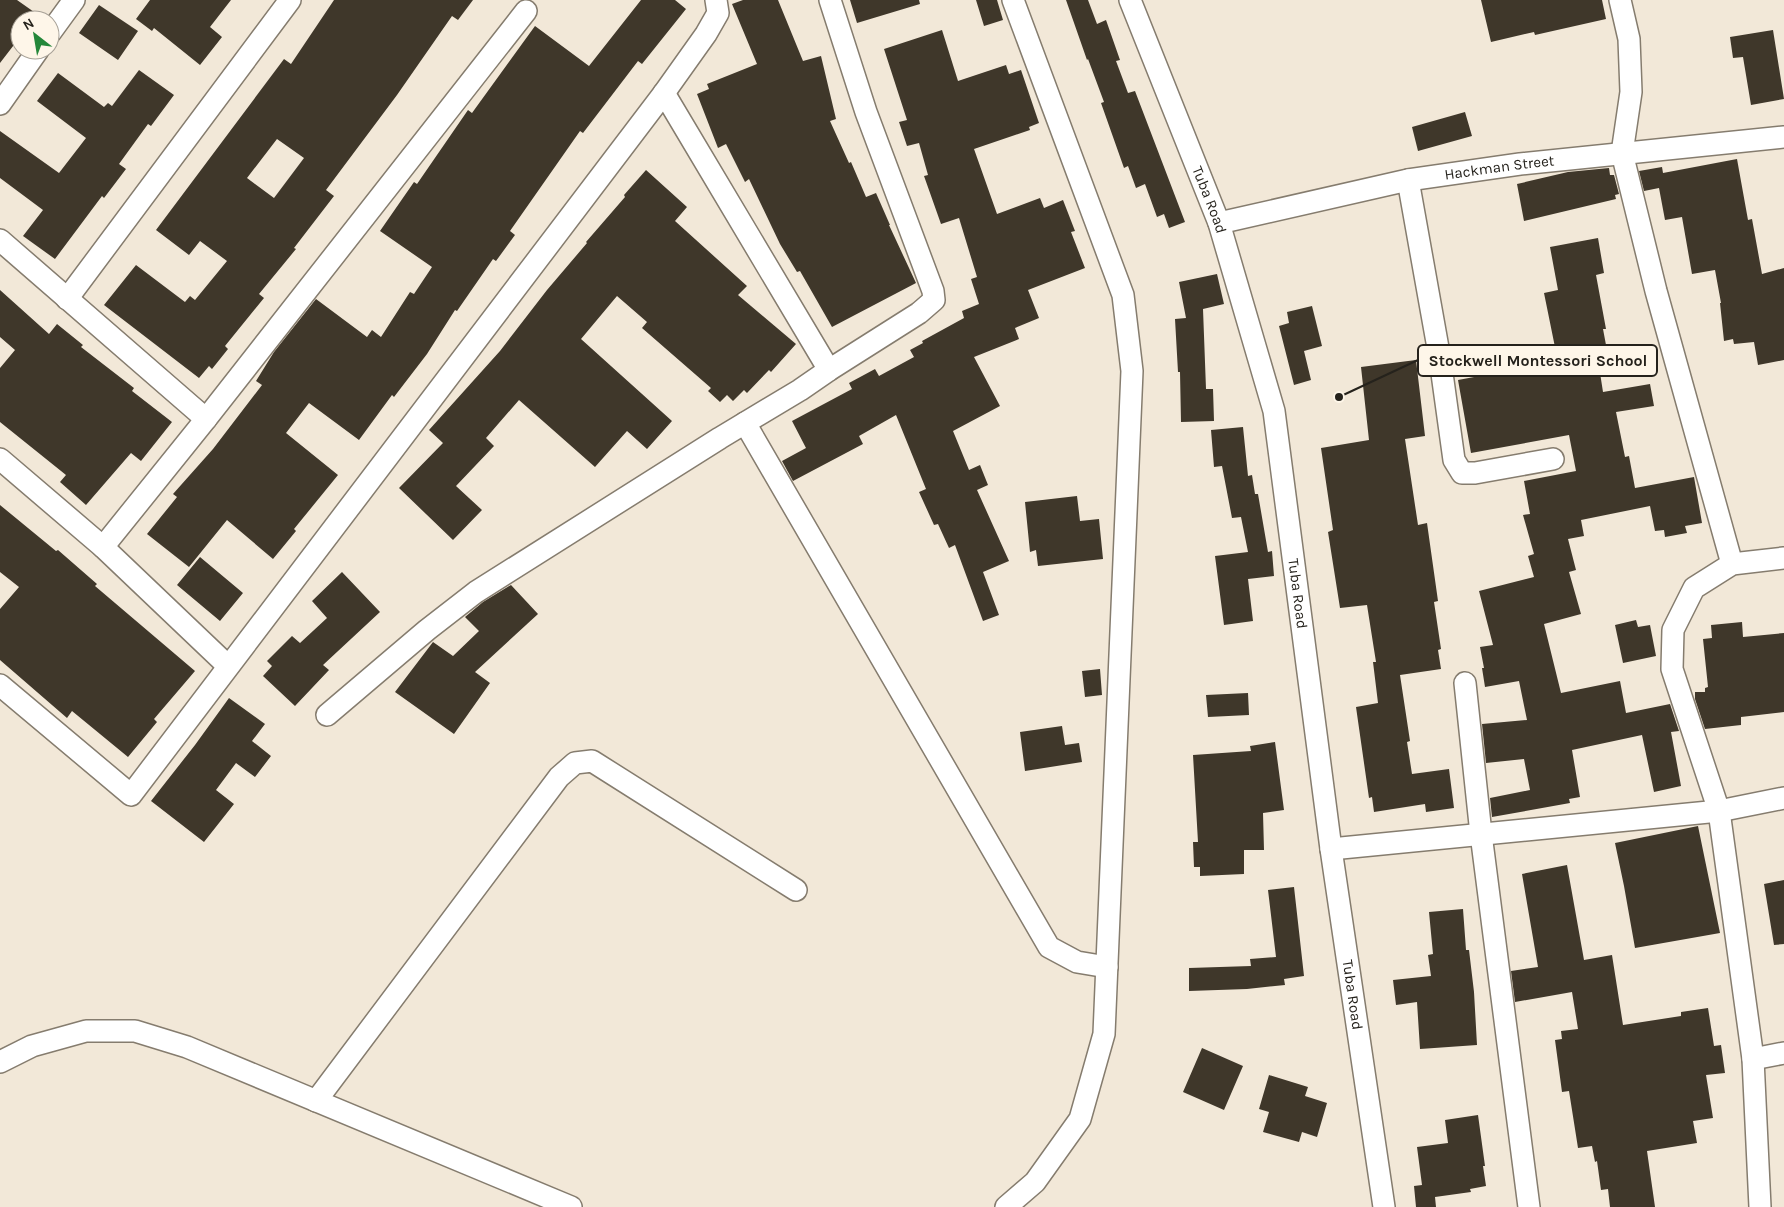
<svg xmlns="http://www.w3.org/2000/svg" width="1784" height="1207" viewBox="0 0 1784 1207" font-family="Karla,sans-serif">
<rect width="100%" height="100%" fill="#f2e8d8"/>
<path fill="#3f372a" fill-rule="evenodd" d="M 0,0 L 17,0 L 44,19 L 20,20 L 20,37 L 0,63 Z
M 150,0 L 231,0 L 210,27 L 222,37 L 200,65 L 154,28 L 152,31 L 136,19 Z
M 334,0 L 473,0 L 458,20 L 452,16 L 397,95 L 326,190 L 334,196 L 294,248 L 296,249 L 259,294 L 264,298 L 225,346 L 228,349 L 212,369 L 209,366 L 199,378 L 104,305 L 136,265 L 185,302 L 190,296 L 195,300 L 227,261 L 200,241 L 189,255 L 156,230 L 284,59 L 291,64 ZM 277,139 L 304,158 L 274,198 L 247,178 Z
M 641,0 L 675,0 L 686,9 L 642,64 L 638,61 L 583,133 L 580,131 L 510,231 L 515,235 L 496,261 L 493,259 L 457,311 L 455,310 L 427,354 L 394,397 L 392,395 L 359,440 L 309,403 L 286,433 L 338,475 L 294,529 L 296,531 L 273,559 L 227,520 L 189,567 L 147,534 L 177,497 L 173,494 L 213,449 L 262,385 L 256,381 L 274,352 L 316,299 L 367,337 L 372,330 L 381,337 L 410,292 L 414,294 L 432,267 L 380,231 L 414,182 L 417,184 L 468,110 L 472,113 L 535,26 L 589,66 Z
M 743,0 L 778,0 L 803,61 L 821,56 L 836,119 L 830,121 L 849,163 L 851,162 L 866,197 L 876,193 L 890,225 L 889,225 L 916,283 L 832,327 L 800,271 L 797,272 L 780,244 L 749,179 L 745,182 L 726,144 L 718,148 L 697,94 L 709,89 L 707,84 L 757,64 L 732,4 Z
M 850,0 L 919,0 L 920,4 L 857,23 Z
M 976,0 L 997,0 L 1003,20 L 984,26 Z
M 1066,0 L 1088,0 L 1097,24 L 1106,20 L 1120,60 L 1116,61 L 1128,93 L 1135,91 L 1185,222 L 1169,228 L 1164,214 L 1157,217 L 1145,184 L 1136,188 L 1128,166 L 1124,168 L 1101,103 L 1104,102 L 1088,59 L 1087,60 Z
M 1481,0 L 1602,0 L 1606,19 L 1535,35 L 1534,32 L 1491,42 Z
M 99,5 L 138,31 L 118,60 L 79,33 Z
M 942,30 L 958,81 L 1006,65 L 1009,74 L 1021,70 L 1039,123 L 1029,127 L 1030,130 L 974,149 L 997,214 L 1040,198 L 1044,208 L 1063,200 L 1075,231 L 1071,232 L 1085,268 L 1028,290 L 1039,318 L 1015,328 L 1019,339 L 974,357 L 1000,406 L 953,431 L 969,470 L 980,465 L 988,485 L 977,490 L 1009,561 L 983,572 L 999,615 L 983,621 L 955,545 L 949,548 L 938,524 L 934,525 L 919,492 L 926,489 L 896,415 L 859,436 L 863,444 L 793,481 L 782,461 L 806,448 L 792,421 L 852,389 L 849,383 L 875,369 L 879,376 L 914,357 L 910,350 L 923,343 L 922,341 L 964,318 L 962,311 L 979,304 L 971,279 L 977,277 L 959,218 L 941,224 L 924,176 L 928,175 L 919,143 L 907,146 L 899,122 L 907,120 L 884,49 Z
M 1773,30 L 1784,99 L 1751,105 L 1743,57 L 1733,58 L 1730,37 Z
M 139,70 L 174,95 L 151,126 L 148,124 L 119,164 L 126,169 L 104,198 L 102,196 L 55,259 L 23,236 L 43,210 L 0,178 L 0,131 L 59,173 L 86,138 L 37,101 L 58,73 L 104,107 L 108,103 L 112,106 Z
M 1465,112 L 1472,136 L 1418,151 L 1412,127 Z
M 1737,159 L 1748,220 L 1752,219 L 1762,274 L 1784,268 L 1784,360 L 1758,365 L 1754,342 L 1734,344 L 1733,339 L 1724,341 L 1720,303 L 1721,303 L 1715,270 L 1692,274 L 1682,217 L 1665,220 L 1659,188 L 1644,191 L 1639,171 L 1662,167 L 1663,173 Z
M 1609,168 L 1610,175 L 1614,175 L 1619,194 L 1615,195 L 1616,199 L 1524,221 L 1517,184 L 1568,172 Z
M 646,170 L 687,207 L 675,221 L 747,286 L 738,295 L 796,344 L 771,372 L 769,370 L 747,393 L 744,390 L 733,401 L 727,395 L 720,402 L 708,391 L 711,388 L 642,328 L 647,322 L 617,296 L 581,339 L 672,421 L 647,449 L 627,431 L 595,467 L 519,400 L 486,438 L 494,446 L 456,486 L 482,510 L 453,540 L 399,488 L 443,443 L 429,430 L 500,351 L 547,290 L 587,243 L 586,242 L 625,197 L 624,195 Z
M 1598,238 L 1604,273 L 1596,275 L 1606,329 L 1603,329 L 1606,345 L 1596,347 L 1603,392 L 1650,384 L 1654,406 L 1616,412 L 1625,457 L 1629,456 L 1635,488 L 1694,477 L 1702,523 L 1685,526 L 1687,533 L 1665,537 L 1664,530 L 1655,531 L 1650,506 L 1581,520 L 1584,536 L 1568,539 L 1576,570 L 1569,572 L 1581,614 L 1544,624 L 1561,693 L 1620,681 L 1626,713 L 1670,704 L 1679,731 L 1671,732 L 1681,786 L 1654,792 L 1642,735 L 1572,750 L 1580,797 L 1569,799 L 1570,803 L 1492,817 L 1490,798 L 1530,790 L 1524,759 L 1486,763 L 1482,724 L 1527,720 L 1519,681 L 1485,687 L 1482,668 L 1484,668 L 1480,647 L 1493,645 L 1479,591 L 1534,577 L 1528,556 L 1534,554 L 1523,515 L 1530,514 L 1524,481 L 1576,471 L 1569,435 L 1471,453 L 1458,380 L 1501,372 L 1497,349 L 1519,344 L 1524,368 L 1558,362 L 1544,293 L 1558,290 L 1550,247 Z
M 1217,274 L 1224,304 L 1203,309 L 1206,389 L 1213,389 L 1214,421 L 1181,422 L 1180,372 L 1178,372 L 1175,319 L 1186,318 L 1179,282 Z
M 0,290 L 49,334 L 57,324 L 83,345 L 81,347 L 134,388 L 132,391 L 172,422 L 141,461 L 131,453 L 86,505 L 60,482 L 66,475 L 0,422 L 0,368 L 15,350 L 0,337 Z
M 1312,306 L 1322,346 L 1304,351 L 1311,380 L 1294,385 L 1279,326 L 1289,323 L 1287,312 Z
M 1416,360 L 1425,436 L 1405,439 L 1418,525 L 1427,523 L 1438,601 L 1434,602 L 1441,649 L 1438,650 L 1441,669 L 1400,675 L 1410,741 L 1407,742 L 1412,774 L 1449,769 L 1454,808 L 1426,812 L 1425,804 L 1374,812 L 1372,797 L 1369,798 L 1356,707 L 1378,703 L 1373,662 L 1376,662 L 1367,605 L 1340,608 L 1328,532 L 1333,530 L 1321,448 L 1369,440 L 1361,367 Z
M 1243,427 L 1248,476 L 1252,475 L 1255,494 L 1258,494 L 1268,552 L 1272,551 L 1274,576 L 1248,579 L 1253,621 L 1224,625 L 1215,556 L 1248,552 L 1241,517 L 1232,518 L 1222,466 L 1214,467 L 1211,430 Z
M 1077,496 L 1080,521 L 1099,519 L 1103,559 L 1038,566 L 1036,550 L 1030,552 L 1025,502 Z
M 0,505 L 56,551 L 58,550 L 97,584 L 95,586 L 195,671 L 154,719 L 157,722 L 128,757 L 72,711 L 67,718 L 0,660 L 0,609 L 19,587 L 0,572 Z
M 200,557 L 243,593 L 220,621 L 177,585 Z
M 342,572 L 380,612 L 323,665 L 329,670 L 295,706 L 263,676 L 272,666 L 267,661 L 292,636 L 300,643 L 327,618 L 312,601 Z
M 511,585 L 538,614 L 475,672 L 490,683 L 454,734 L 395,692 L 433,642 L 453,656 L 479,631 L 465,617 L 483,602 Z
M 1636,620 L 1638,627 L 1650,625 L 1656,656 L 1623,663 L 1615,625 Z
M 1742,622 L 1743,637 L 1784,633 L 1784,712 L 1741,717 L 1741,725 L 1705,729 L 1695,699 L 1695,692 L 1705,692 L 1705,688 L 1708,687 L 1703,639 L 1712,638 L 1711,625 Z
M 1100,669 L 1102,695 L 1085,697 L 1082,671 Z
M 1248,693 L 1249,715 L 1208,717 L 1206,695 Z
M 229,698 L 265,724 L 252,741 L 271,756 L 255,777 L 236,763 L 216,790 L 234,804 L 204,842 L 151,801 L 195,745 Z
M 1062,726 L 1065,745 L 1079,743 L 1082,762 L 1025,771 L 1020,732 Z
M 1275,742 L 1284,810 L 1263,813 L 1264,850 L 1244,850 L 1244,874 L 1200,876 L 1200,867 L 1194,867 L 1193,842 L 1198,842 L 1193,755 L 1251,751 L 1250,746 Z
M 1698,826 L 1720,933 L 1635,948 L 1624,886 L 1615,843 Z
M 1567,865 L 1584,960 L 1612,955 L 1623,1025 L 1681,1016 L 1681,1012 L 1708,1008 L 1714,1046 L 1721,1045 L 1725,1073 L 1706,1075 L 1713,1118 L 1693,1121 L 1697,1143 L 1647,1151 L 1655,1207 L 1610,1207 L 1608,1189 L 1601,1190 L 1597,1161 L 1595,1162 L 1592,1146 L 1578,1148 L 1569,1091 L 1562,1092 L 1555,1040 L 1562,1039 L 1561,1031 L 1578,1029 L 1572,992 L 1515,1002 L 1511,971 L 1538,967 L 1522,874 Z
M 1784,880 L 1784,944 L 1774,945 L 1764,884 Z
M 1294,887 L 1304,976 L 1284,979 L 1285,985 L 1247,989 L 1189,991 L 1189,968 L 1251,966 L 1250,959 L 1276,957 L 1268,890 Z
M 1463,909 L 1466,950 L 1469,950 L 1474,992 L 1477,1045 L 1420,1049 L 1417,1002 L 1396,1005 L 1393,980 L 1431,976 L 1428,955 L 1433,954 L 1429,912 Z
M 1202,1048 L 1243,1066 L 1224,1110 L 1183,1092 Z
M 1269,1075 L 1308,1087 L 1305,1096 L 1327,1103 L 1317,1137 L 1302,1132 L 1299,1142 L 1263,1132 L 1269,1112 L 1259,1109 Z
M 1478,1115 L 1485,1166 L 1483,1166 L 1486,1186 L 1470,1189 L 1471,1192 L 1435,1197 L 1436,1207 L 1416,1207 L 1414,1186 L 1422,1185 L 1417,1147 L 1448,1143 L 1445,1120 Z"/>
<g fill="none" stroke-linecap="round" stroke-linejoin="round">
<defs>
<g id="minor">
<path id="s1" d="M 1130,0 L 1219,223 L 1274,411 L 1331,849 L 1384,1207"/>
<path d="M 1620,0 L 1629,39 L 1631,92 L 1622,153 L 1656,291 L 1732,564"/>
<path d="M 50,33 L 74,0"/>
<path d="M 664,93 L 829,370"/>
<path d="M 0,104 L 38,50"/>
<path d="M 1408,180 L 1440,359 L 1454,460 L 1462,473 L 1475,473 L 1553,459"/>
<path id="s2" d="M 1219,223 L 1408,180 L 1520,164 L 1784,137"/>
<path d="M 0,240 L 206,419"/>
<path d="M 67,299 L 290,0"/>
<path d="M 745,423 L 1049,947 L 1077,962 L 1107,967"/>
<path d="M 0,459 L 103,547 L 228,666"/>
<path d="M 103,547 L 206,419 L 526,11"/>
<path d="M 1465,683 L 1481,834 L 1529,1207"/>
<path d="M 0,685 L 131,795 L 664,93 L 706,34 L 718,13 L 716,0"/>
<path d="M 327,715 L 427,630 L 476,592 L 720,438 L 800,390 L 829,370 L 919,313 L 934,300 L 933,291 L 866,112 L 830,0"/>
<path d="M 1331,849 L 1719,811 L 1784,798"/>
<path d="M 1753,1059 L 1784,1053"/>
<path d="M 0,1062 L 32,1046 L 86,1031 L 135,1031 L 187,1047 L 571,1207"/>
<path d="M 316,1101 L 559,777 L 575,763 L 592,761 L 796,890"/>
<path d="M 1006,1207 L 1035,1182 L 1080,1119 L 1104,1034 L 1132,371 L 1123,295 L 1013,0"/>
<path d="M 1760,1207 L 1753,1059 L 1719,811 L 1672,669 L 1673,630 L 1694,588 L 1732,564 L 1784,558"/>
</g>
</defs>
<use href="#minor" stroke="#857c6e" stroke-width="24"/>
<use href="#minor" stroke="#fff" stroke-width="21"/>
</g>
<g text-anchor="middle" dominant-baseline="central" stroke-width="5" stroke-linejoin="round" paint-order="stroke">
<g font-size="15" fill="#25221c" stroke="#fef6e9">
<text stroke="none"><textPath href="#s2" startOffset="286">Hackman Street</textPath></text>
<text stroke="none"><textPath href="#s1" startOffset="215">Tuba Road</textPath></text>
<text stroke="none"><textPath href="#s1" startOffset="620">Tuba Road</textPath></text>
<text stroke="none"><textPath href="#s1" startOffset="1025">Tuba Road</textPath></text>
</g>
</g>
<path fill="none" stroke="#25221c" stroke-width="2" d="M1339 397L1418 360"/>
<circle fill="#25221c" stroke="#fef6e9" stroke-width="2" cx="1339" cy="397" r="5"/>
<rect fill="#fef6e9" stroke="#25221c" stroke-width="2" x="1418" y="345" width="239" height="31" rx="5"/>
<g font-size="16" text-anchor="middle" font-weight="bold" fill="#25221c">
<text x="1538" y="366">Stockwell Montessori School</text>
</g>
<g transform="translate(35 35) rotate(329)"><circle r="24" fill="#fef6e9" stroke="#a7a197"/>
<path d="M0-4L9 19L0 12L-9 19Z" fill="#24873a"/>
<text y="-8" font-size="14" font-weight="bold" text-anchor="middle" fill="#25221c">N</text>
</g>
</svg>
